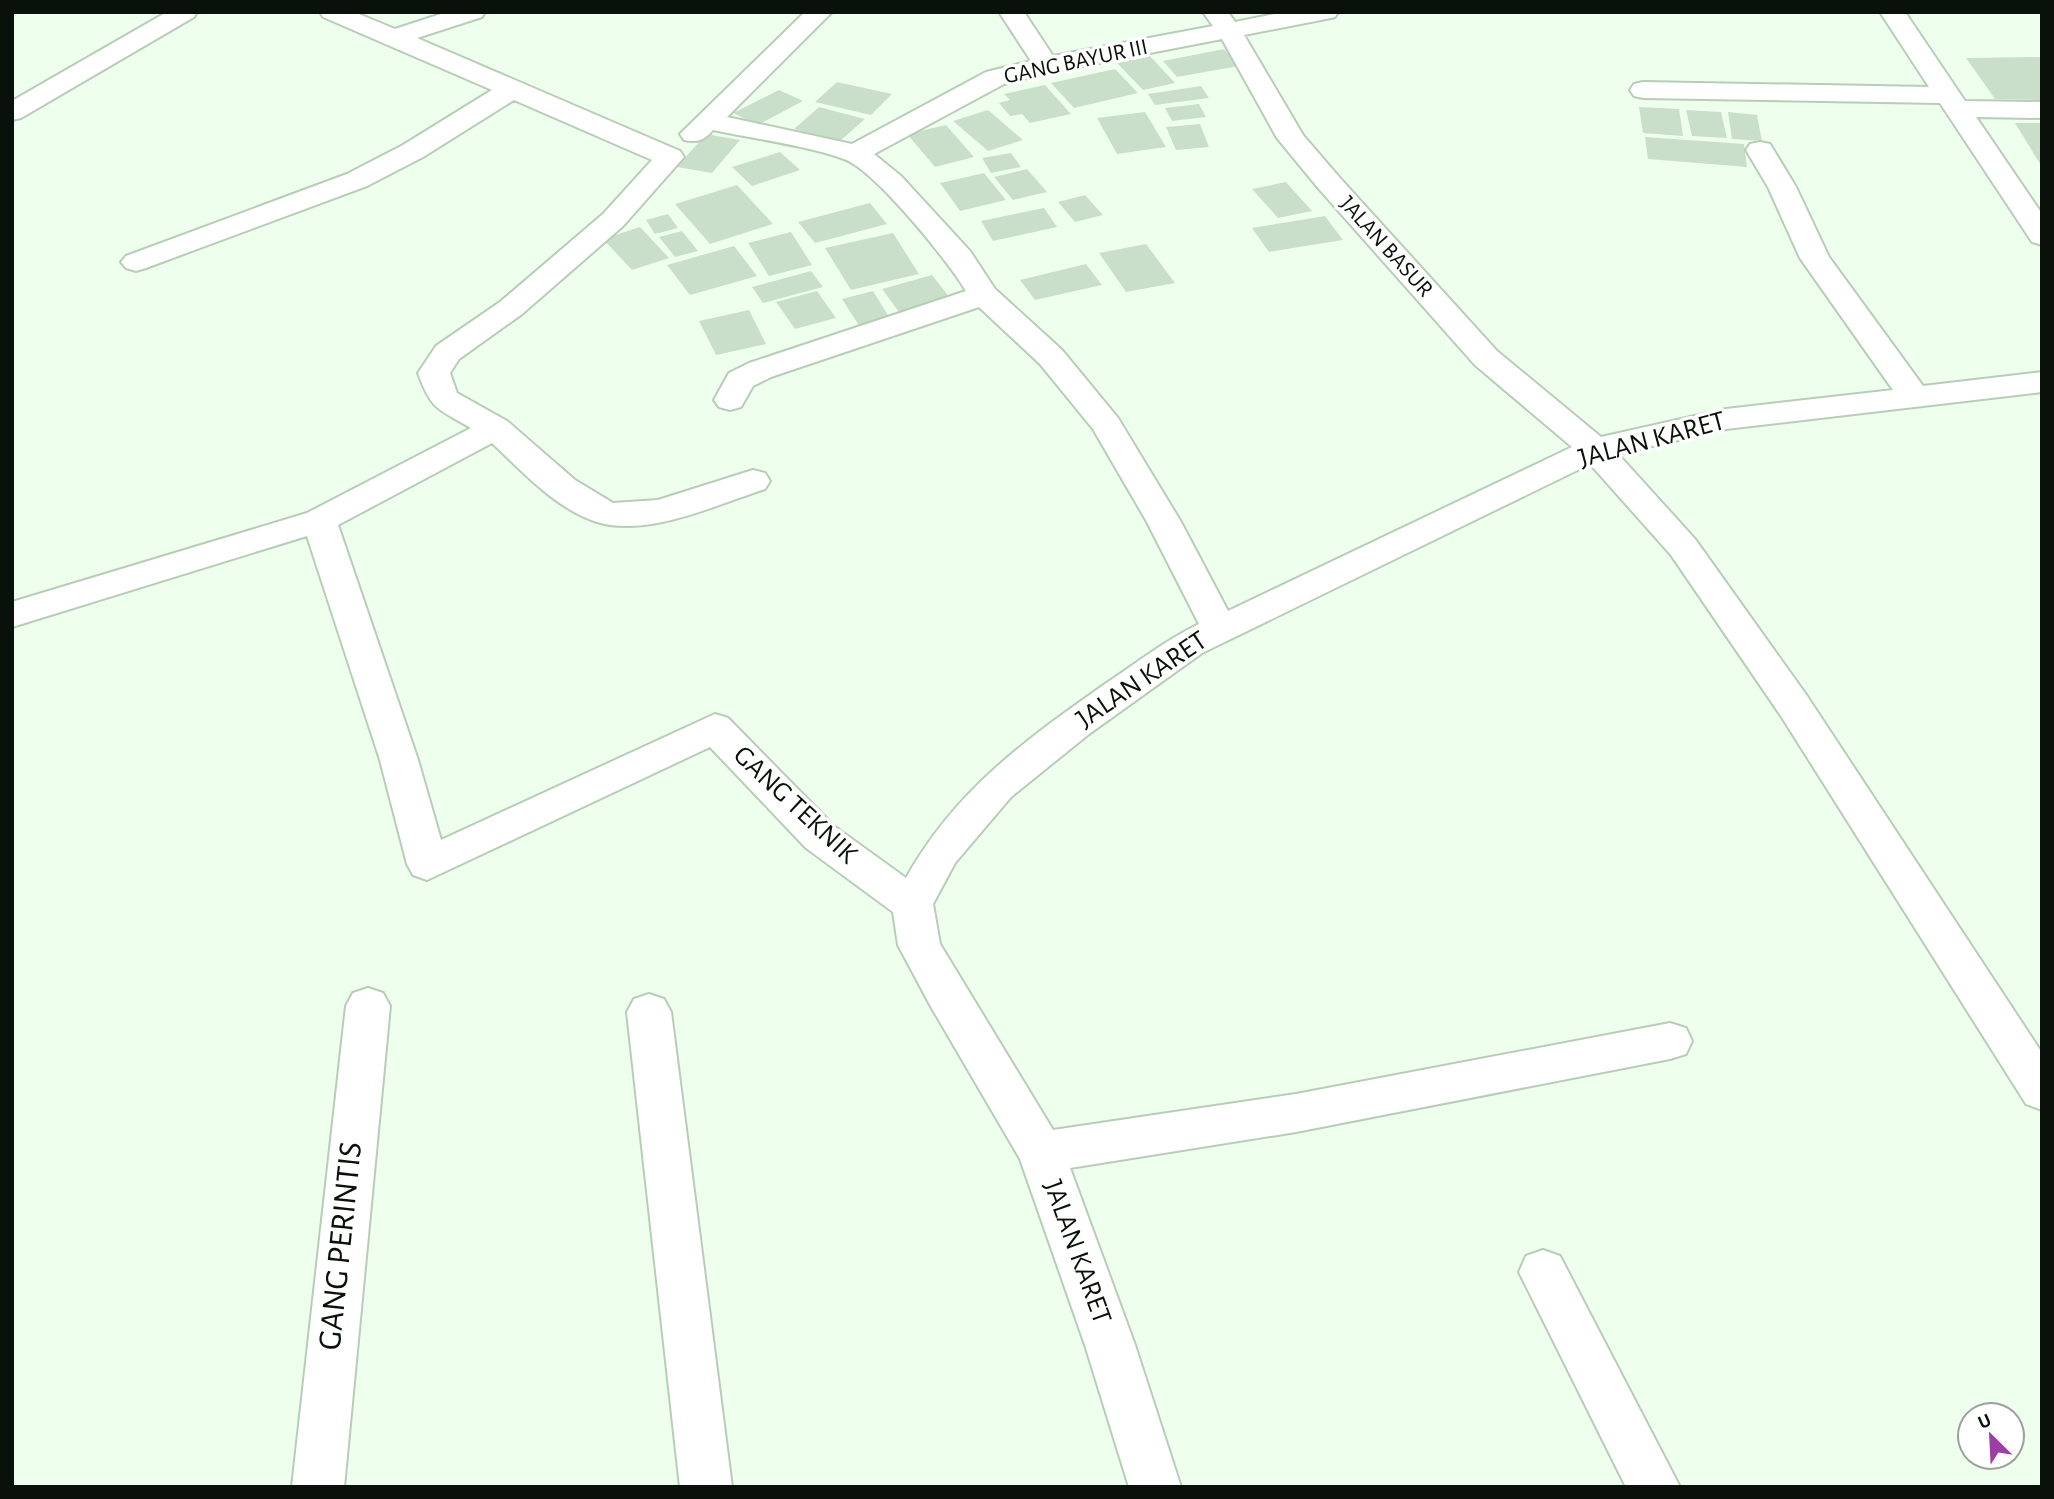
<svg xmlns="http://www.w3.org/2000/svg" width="2054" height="1499" viewBox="0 0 2054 1499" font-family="'Alegreya Sans',sans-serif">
<rect width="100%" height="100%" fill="#eeffed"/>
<path fill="#cadfca" d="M 1224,49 L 1239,66 L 1177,77 L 1163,61 Z
M 1150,56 L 1175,83 L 1143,90 L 1117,63 Z
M 2042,57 L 2042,100 L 1995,99 L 1966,58 Z
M 1115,69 L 1138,93 L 1074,108 L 1051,83 Z
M 837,82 L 892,94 L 871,115 L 815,102 Z
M 1045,85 L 1071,114 L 1030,123 L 1022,114 L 1010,116 L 999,103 L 1010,100 L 1004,94 Z
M 1201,86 L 1209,98 L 1155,105 L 1148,94 Z
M 779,90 L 803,101 L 758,125 L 733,113 Z
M 1199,104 L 1206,117 L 1172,121 L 1165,108 Z
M 819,107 L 865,119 L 840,141 L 794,129 Z
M 1639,107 L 1679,109 L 1683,136 L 1643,133 Z
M 988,110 L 1023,140 L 988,151 L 953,121 Z
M 1686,110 L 1721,112 L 1727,138 L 1692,136 Z
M 1145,112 L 1166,147 L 1117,154 L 1097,118 Z
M 1728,112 L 1757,115 L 1762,141 L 1732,139 Z
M 2015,123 L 2042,123 L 2042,167 Z
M 1200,124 L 1209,147 L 1176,150 L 1166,127 Z
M 946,125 L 974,157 L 935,167 L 907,134 Z
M 706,134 L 740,140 L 712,173 L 677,167 Z
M 1645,137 L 1744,144 L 1747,167 L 1648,159 Z
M 780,152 L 800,170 L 752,186 L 732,167 Z
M 1011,153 L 1021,167 L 991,173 L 982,158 Z
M 1027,169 L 1047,192 L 1013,200 L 994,177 Z
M 984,173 L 1006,200 L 960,211 L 940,183 Z
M 1286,182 L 1312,211 L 1278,218 L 1252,189 Z
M 737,185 L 773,224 L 710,244 L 675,204 Z
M 1085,195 L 1103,215 L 1075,222 L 1058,202 Z
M 870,203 L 887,224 L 815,243 L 798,222 Z
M 1044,208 L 1057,227 L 993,241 L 981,221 Z
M 668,214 L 678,228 L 655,234 L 646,220 Z
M 1325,216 L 1343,240 L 1269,252 L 1252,228 Z
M 640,227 L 669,258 L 632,270 L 603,239 Z
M 682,231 L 698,251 L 675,257 L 659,237 Z
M 791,232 L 812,265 L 769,276 L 748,243 Z
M 893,233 L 919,274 L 851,290 L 825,248 Z
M 1146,244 L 1175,283 L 1126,292 L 1099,253 Z
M 734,246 L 757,276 L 690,295 L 667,265 Z
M 1086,264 L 1102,285 L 1035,300 L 1020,280 Z
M 811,271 L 823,287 L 763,303 L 752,287 Z
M 932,275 L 950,298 L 899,312 L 882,289 Z
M 817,291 L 836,318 L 795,329 L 776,302 Z
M 873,291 L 891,320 L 860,327 L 842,299 Z
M 749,310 L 766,344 L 716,355 L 699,321 Z"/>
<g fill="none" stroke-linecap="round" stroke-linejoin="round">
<defs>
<path id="street" d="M 167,12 L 197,12 L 194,17 L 21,118 L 12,120 L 12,101 Z
M 320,12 L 354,12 L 395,29 L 447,12 L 485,12 L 482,17 L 417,38 L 680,151 L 684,157 L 623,226 L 522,314 L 459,359 L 450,373 L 457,393 L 507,421 L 575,480 L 613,503 L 658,500 L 753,470 L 765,473 L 770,481 L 765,489 C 716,505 644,539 594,521 C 554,507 522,471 492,443 L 338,525 L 418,760 L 441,840 L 715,714 L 728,718 L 834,826 L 906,878 C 956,789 1027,739 1108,682 C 1138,662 1166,640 1199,624 L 1147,522 L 1093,429 L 1040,364 L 979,307 L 771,377 L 753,386 L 741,407 L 730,410 L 719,407 L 714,400 L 729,373 L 749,363 L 966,291 C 949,262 874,169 844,159 C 804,145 755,139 713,130 C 704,140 698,143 684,140 L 680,134 L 805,12 L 832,12 L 727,117 L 852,144 L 986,72 L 1031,61 L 999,12 L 1024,12 L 1053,56 L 1213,26 L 1203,12 L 1228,12 L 1235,22 L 1285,12 L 1338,12 L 1335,17 L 1326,19 L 1244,35 L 1303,135 L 1339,177 L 1497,351 L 1601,437 L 1726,409 L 1893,390 L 1800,258 L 1768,187 L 1746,150 L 1750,144 L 1760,142 L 1770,144 L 1796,187 L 1829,257 L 1923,386 L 2042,372 L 2042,392 L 1726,429 L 1618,454 L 1695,539 L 1807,696 L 2042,1053 L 2042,1110 L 2026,1104 L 1781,716 L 1671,555 L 1590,464 L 1202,653 L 1089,734 L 1011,797 L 955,863 L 933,904 L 940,944 L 1053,1130 L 1296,1094 L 1670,1023 L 1686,1028 L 1692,1041 L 1686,1054 L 1670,1059 L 1296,1132 L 1070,1168 L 1135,1345 L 1181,1487 L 1129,1487 L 1085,1345 L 1020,1159 L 930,1005 L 898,945 L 893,912 L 806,848 L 710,747 L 427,880 L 413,875 L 407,864 L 380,760 L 307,536 L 12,627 L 12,602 L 307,513 L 471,428 C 437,408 432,411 418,373 L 436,346 L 500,302 L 603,214 L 652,160 L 514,100 L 423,157 L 367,186 L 146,268 L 136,271 L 126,268 L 121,262 L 126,256 L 347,174 L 403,145 L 492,90 L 323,17 ZM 1222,39 L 1277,138 L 1319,189 L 1475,365 L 1572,447 L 1228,611 L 1181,522 L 1118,418 L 1062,350 L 995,289 L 970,251 L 901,176 L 874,154 L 1004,84 L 1047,73 Z
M 1880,12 L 1905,12 L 1965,101 L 2042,102 L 2042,118 L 1976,117 L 2042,214 L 2042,245 L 2032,242 L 1940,103 L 1643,98 L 1634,96 L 1630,90 L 1634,84 L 1643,82 L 1929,87 Z
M 368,988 L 383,993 L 390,1006 L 344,1487 L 292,1487 L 346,1006 L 353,993 Z
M 649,994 L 664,999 L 671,1012 L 732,1487 L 680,1487 L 627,1012 L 634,999 Z
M 1543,1250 L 1560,1256 L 1680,1487 L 1626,1487 L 1519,1272 L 1526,1256 Z"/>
</defs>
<use href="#street" stroke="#b8cdb8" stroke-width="4"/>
<use href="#street" fill="#fff" fill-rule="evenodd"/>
</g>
<g text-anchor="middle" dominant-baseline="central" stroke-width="7" stroke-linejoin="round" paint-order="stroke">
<g font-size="23" fill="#0a110a" stroke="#fff">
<text transform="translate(1076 62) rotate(-12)">GANG BAYUR III</text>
<text transform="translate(1386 247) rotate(48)">JALAN BASUR</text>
</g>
<g font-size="28" fill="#0a110a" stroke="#fff">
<text transform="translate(1652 440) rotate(-15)">JALAN KARET</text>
<text transform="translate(1142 680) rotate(-34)">JALAN KARET</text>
<text transform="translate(795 805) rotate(43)">GANG TEKNIK</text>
<text transform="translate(1077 1252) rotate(70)">JALAN KARET</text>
</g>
<g font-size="33" fill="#0a110a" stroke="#fff">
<text transform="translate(341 1246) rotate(-84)">GANG PERINTIS</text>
</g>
</g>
<rect width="2054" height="1499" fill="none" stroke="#0a110a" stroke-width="28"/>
<g transform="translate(1991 1436) rotate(336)"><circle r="33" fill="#ffffff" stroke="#9da09d" stroke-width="2"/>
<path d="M0-5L12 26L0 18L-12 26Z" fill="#9e3da5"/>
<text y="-10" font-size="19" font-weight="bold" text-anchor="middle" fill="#0a110a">U</text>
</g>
</svg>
